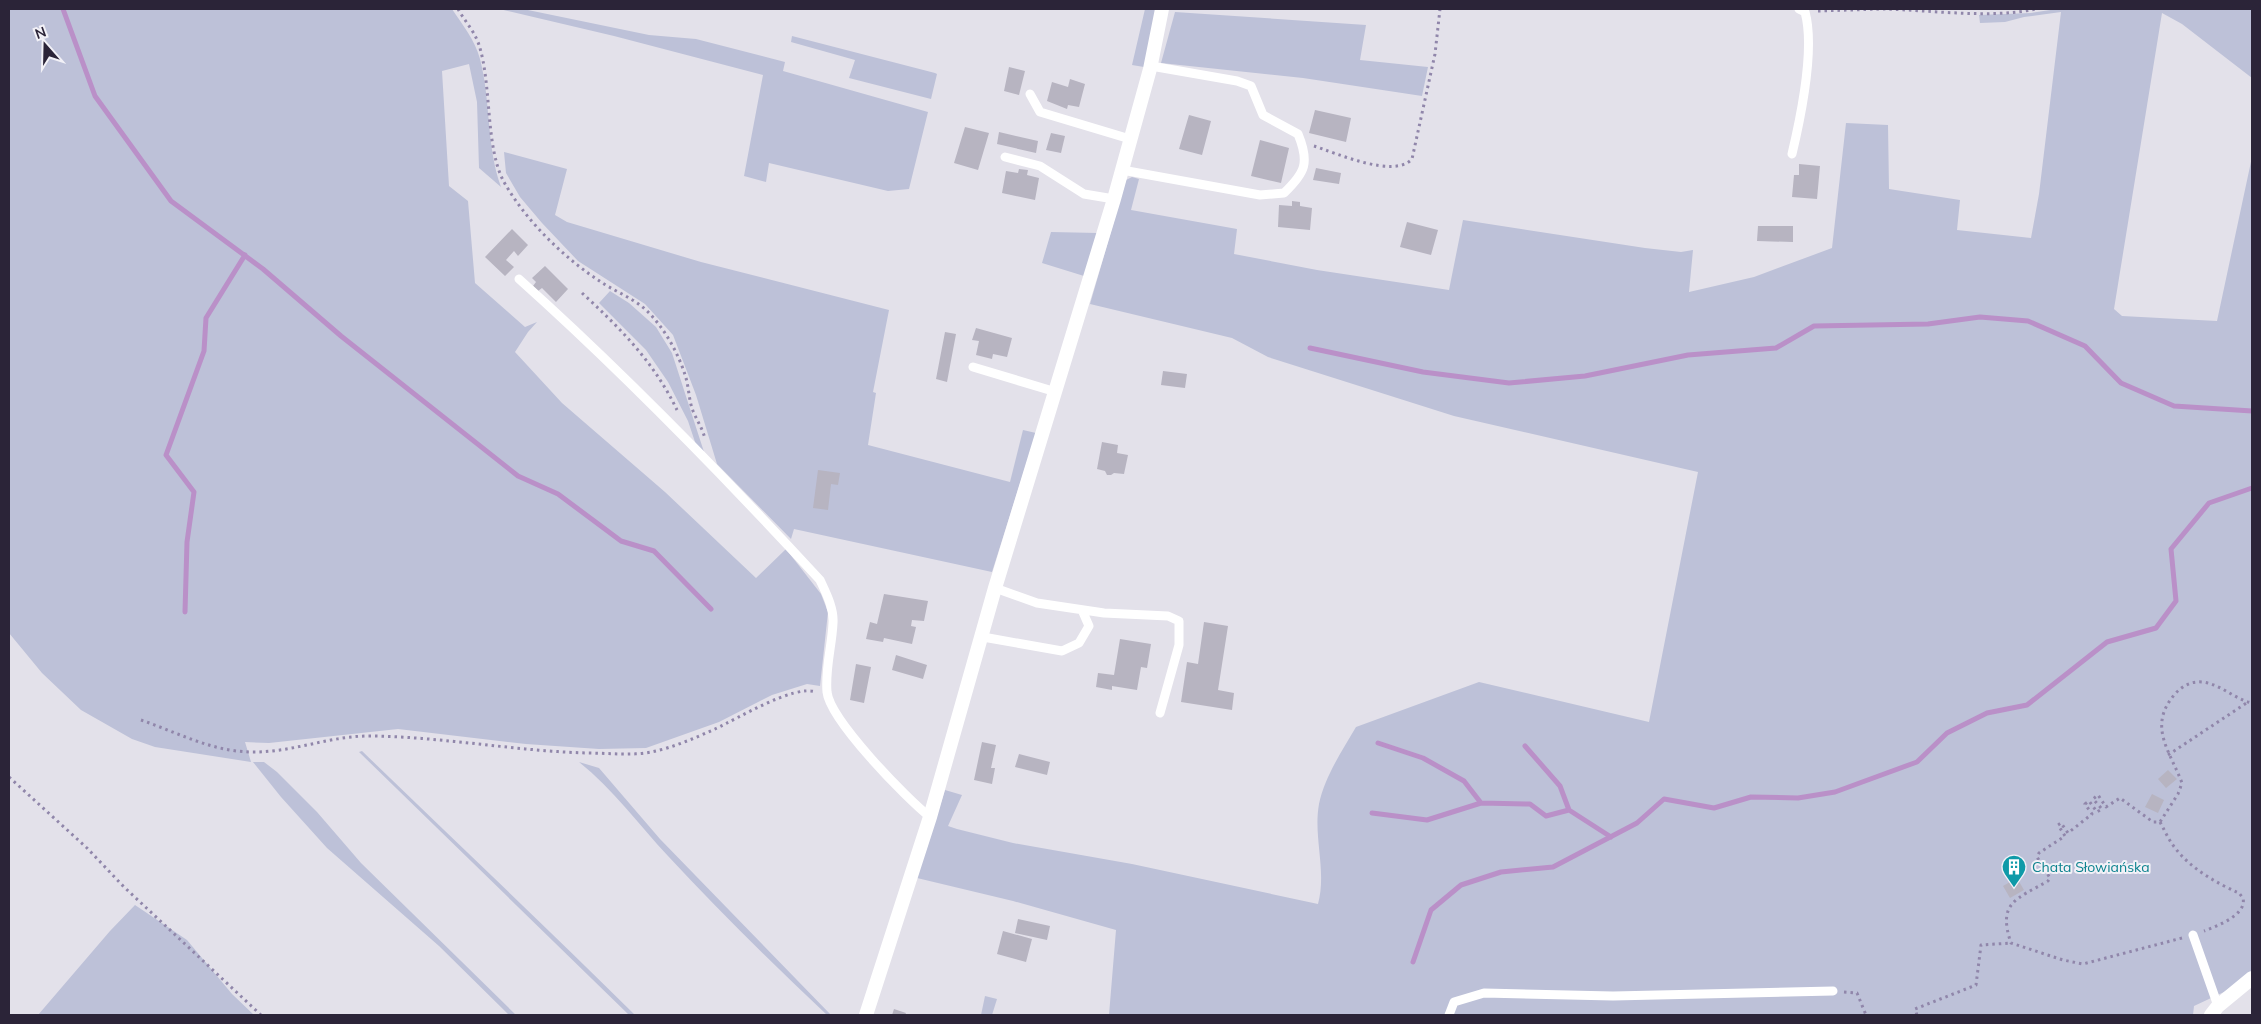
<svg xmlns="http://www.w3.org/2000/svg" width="2261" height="1024" viewBox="0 0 2261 1024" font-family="Mulish,sans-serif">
<rect width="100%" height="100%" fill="#e3e1ea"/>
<path fill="#bdc1d8" d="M 9,9 L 452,9 C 462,24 475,40 480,59 C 491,101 486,145 501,187 L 479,168 L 477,102 L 469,64 L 442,71 L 449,186 L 468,201 L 475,283 L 525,327 L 537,322 L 528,332 L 515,352 L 562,403 L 665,492 L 756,578 L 786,549 L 821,594 L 828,612 L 820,686 L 807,684 L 772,695 L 719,722 L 646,748 L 599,749 L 526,744 L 398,729 L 269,743 L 245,742 L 251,762 L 155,747 L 132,739 L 81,710 L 42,673 L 9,633 Z
M 499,9 L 523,9 L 649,35 L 696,39 L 785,62 L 783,71 L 928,112 L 909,189 L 888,191 L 769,163 L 766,182 L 744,176 L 763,75 L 614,36 Z
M 1145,9 L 1156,9 L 1144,67 L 1132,65 Z
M 2057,9 L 2252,9 L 2252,78 L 2182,24 L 2162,13 L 2114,309 L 2122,316 L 2217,321 L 2252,157 L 2252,973 L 2224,992 L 2194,1006 L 2193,1015 L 1109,1015 L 1116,930 L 1013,901 L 917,878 L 945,790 L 962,795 L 948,826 L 957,829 L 1013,843 L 1132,864 L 1318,904 C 1327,871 1313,837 1319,804 C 1325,776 1342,751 1356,727 L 1479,682 L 1649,722 L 1698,472 L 1454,416 L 1268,357 L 1232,338 L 1090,304 L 1126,180 L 1132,177 L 1139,179 L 1131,210 L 1237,229 L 1234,254 L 1317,270 L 1449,290 L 1463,220 L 1645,248 L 1681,252 L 1693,250 L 1689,292 L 1754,277 L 1832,248 L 1846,123 L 1888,125 L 1889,189 L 1960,200 L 1957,230 L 2031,238 L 2039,194 L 2061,12 L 2024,17 L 2005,22 L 1980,23 L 1979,15 L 2031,13 Z
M 1175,12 L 1366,25 L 1360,60 L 1428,67 L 1422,96 L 1303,78 L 1161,63 Z
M 792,36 L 935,73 L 937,74 L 931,99 L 849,78 L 855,60 L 791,42 Z
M 504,152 L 567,169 L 555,215 L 567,222 L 701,262 L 889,310 L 873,392 L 876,393 L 868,445 L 1010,482 L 1023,430 L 1036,433 L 992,572 L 794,529 L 791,539 L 717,464 L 696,395 L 673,335 L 645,304 L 578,261 L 542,223 L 520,197 L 506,173 Z
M 1051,232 L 1098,233 L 1084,276 L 1042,263 Z
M 610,291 L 629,303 L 656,327 L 672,353 L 704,452 L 696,445 L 688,421 L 668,382 L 646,350 L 599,303 Z
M 362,751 C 453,839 545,926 635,1015 L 629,1015 L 359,752 Z
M 253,762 L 264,762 L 277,772 L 317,812 L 361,863 L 516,1015 L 509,1015 L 439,946 L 327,848 L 281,797 Z
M 579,762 L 599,768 L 660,839 L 831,1015 L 827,1015 C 773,964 719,911 668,856 C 639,825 613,789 579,762 Z
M 135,905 L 187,940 L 232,994 L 254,1015 L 38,1015 L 110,931 Z
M 985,996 L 997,999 L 992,1015 L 981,1015 Z"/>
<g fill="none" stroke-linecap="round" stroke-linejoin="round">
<path stroke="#ba90c8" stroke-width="5" d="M 63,9 L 95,96 L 171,201 L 263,269 L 341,336 L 518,476 L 558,494 L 621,541 L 654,551 L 711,609
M 1310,348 L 1423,372 L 1509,383 L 1585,376 L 1688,355 L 1776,348 L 1814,326 L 1928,324 L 1980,317 L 2028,321 L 2085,346 L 2121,383 L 2174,406 L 2252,411
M 185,612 L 187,542 L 194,492 L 166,455 L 204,351 L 206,318 L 245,255
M 1378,743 L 1423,758 L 1464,781 L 1481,803
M 1525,746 L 1560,786 L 1569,810
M 1372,813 L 1427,820 L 1481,803 L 1530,804 L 1546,816 L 1569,810 L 1611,837
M 1413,962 L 1431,910 L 1461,885 L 1501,872 L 1553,867 L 1637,823 L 1664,799 L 1714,808 L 1751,797 L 1798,798 L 1835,792 L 1917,762 L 1947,733 L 1987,713 L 2027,705 L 2107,642 L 2156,628 L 2176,601 L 2171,549 L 2209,503 L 2252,488"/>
</g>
<path fill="#b7b4c1" d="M 1009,67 L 1025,71 L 1019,95 L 1004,91 Z
M 1070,79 L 1085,84 L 1079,107 L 1068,105 L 1067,109 L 1047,101 L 1052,82 L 1068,87 Z
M 1315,110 L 1351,118 L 1346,142 L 1309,133 Z
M 1189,115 L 1211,121 L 1202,155 L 1179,149 Z
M 965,127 L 989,133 L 978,170 L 954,163 Z
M 999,132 L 1038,141 L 1036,153 L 997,144 Z
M 1051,133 L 1065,136 L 1061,153 L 1046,150 Z
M 1260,140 L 1289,148 L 1281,183 L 1251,176 Z
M 1799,164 L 1820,166 L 1817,199 L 1792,197 L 1794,175 L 1799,175 Z
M 1316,168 L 1341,173 L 1339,184 L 1313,180 Z
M 1019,169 L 1028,170 L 1027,175 L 1039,178 L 1035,200 L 1002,193 L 1006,171 L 1018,173 Z
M 1292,201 L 1300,202 L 1300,206 L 1312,208 L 1310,230 L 1278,227 L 1279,205 L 1292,206 Z
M 1407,222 L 1438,230 L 1431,255 L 1400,247 Z
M 1758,226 L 1793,226 L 1793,242 L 1757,241 Z
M 512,229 L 528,245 L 518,256 L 514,251 L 506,260 L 514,267 L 505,276 L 485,257 Z
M 545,266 L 568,289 L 556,302 L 542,288 L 538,291 L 533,286 L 536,282 L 532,278 Z
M 976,328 L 1012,338 L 1007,357 L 993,354 L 992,359 L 976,355 L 979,341 L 972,340 Z
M 945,332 L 956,334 L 947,382 L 936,379 Z
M 1163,371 L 1187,374 L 1185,388 L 1161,385 Z
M 1102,442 L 1118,445 L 1117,453 L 1128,455 L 1124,474 L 1114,473 L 1111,475 L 1107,475 L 1105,471 L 1097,469 Z
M 818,470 L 840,473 L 838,485 L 831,484 L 828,510 L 813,508 Z
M 884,594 L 928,601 L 924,621 L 912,620 L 911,626 L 916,627 L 912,644 L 884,638 L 883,642 L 866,639 L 870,622 L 877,624 Z
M 1204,622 L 1228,626 L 1218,690 L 1234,693 L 1232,710 L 1181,702 L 1187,662 L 1198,664 Z
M 1120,639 L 1151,644 L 1147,668 L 1141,667 L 1137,690 L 1112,686 L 1112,690 L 1096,687 L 1098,673 L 1114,675 Z
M 896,655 L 927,665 L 923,679 L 892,670 Z
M 856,664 L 871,667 L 864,703 L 850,700 Z
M 982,742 L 996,745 L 991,768 L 995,768 L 992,784 L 974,780 Z
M 1019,754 L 1050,762 L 1047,775 L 1015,767 Z
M 2168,770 L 2177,779 L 2166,788 L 2158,779 Z
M 2152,794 L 2164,800 L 2158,813 L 2145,807 Z
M 2017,878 L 2024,890 L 2010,898 L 2003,886 Z
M 1018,919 L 1050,926 L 1047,940 L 1015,933 Z
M 1003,931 L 1032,939 L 1026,962 L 997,954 Z
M 894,1009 L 906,1013 L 905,1015 L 892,1015 Z"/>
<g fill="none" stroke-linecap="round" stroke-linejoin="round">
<path stroke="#9086aa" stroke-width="3" stroke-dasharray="2.5 4" stroke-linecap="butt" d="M 458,9 C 464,20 475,32 479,45 C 492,85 485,147 504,182 C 526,221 564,258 601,282 C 616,292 633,298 646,310 C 664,327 679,354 686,378 C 689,389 689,401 693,411 C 697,421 703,429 705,439
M 1883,9 C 1931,10 1989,19 2036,9
M 1818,11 L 1881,9
M 1314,146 C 1336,153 1394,179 1412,159 L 1435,54 L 1440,9
M 582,293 C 620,328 654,362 677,410
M 141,720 C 170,730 200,745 230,750 C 281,759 324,735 372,736 C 444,737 515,751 587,753 C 609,753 630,756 651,752 C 672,748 695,738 715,729 C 737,719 794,684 816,692
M 2168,755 L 2248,702
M 9,777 L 87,848 L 124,887 L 261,1015
M 2160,822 C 2165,831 2169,841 2176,849 C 2190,868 2218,884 2239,893 L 2243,898 C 2247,915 2217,926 2204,931
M 2182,938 L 2083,964 L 2063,960 L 2011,943 C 1997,902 2017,899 2048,881 L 2050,878 L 2037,857 L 2039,853 L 2065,836 L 2058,825 L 2061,823 L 2068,833 L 2092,814 L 2085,804 L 2089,801 L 2097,812 L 2102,809 L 2093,799 L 2098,795 L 2106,807 L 2120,798 L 2153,822 L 2160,822 L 2178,794 L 2182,783 C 2170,751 2147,726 2175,694 C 2182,686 2191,681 2202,682 C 2221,684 2234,699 2252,703
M 1844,992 L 1857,993 L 1866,1015
M 1917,1015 L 1915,1009 L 1976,985 L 1981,945 L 2011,943"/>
<path stroke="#fff" stroke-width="9" d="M 1030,94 L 1040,112 L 1130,139
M 1792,154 C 1801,116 1815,48 1805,12 L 1799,9
M 1005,157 L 1040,166 L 1084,194 L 1114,199
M 1122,170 L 1260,195 L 1284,193 C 1305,173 1310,163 1298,134 L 1263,115 L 1251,86 L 1237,81 L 1151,66
M 519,279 C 624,373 724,476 820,580 C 826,593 834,608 833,623 C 832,646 825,668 827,692 C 830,720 906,798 930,817
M 973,367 L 1056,392
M 995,588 L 1037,603 L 1104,613 L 1168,616 L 1179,621 L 1179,645 L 1160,713
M 983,637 L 1062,651 L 1079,643 L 1089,626 L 1082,610
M 2193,935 L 2218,1006
M 1449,1015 L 1454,1002 L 1484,993 L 1613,996 L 1833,991"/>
<path stroke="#fff" stroke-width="14" d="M 866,1015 L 930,817 L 995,588 L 1114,199 L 1150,69 L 1162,9
M 2211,1015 L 2218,1006 L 2252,978"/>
</g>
<defs>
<symbol id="building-pin" viewBox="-11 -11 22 30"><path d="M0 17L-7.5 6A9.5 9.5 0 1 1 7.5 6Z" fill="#0f9aa8" stroke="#f2f1f7"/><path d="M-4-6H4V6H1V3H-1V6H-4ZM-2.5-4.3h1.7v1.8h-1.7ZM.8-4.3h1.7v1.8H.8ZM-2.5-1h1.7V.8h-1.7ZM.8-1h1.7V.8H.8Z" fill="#fff"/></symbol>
</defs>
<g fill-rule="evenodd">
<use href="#building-pin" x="2000" y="853" width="28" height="38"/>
</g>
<g text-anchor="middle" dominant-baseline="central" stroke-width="4" stroke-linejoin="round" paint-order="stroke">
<g font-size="14" fill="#0d838f" stroke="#f2f1f7" text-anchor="start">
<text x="2032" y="867">Chata Słowiańska</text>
</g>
</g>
<rect width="2261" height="1024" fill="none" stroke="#2b2438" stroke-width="20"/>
<g transform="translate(45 45) rotate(340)" stroke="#f2f1f7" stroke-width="4" paint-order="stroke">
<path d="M0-4L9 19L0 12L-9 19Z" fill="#2b2438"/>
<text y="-8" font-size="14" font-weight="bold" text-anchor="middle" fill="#2b2438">N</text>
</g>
</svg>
